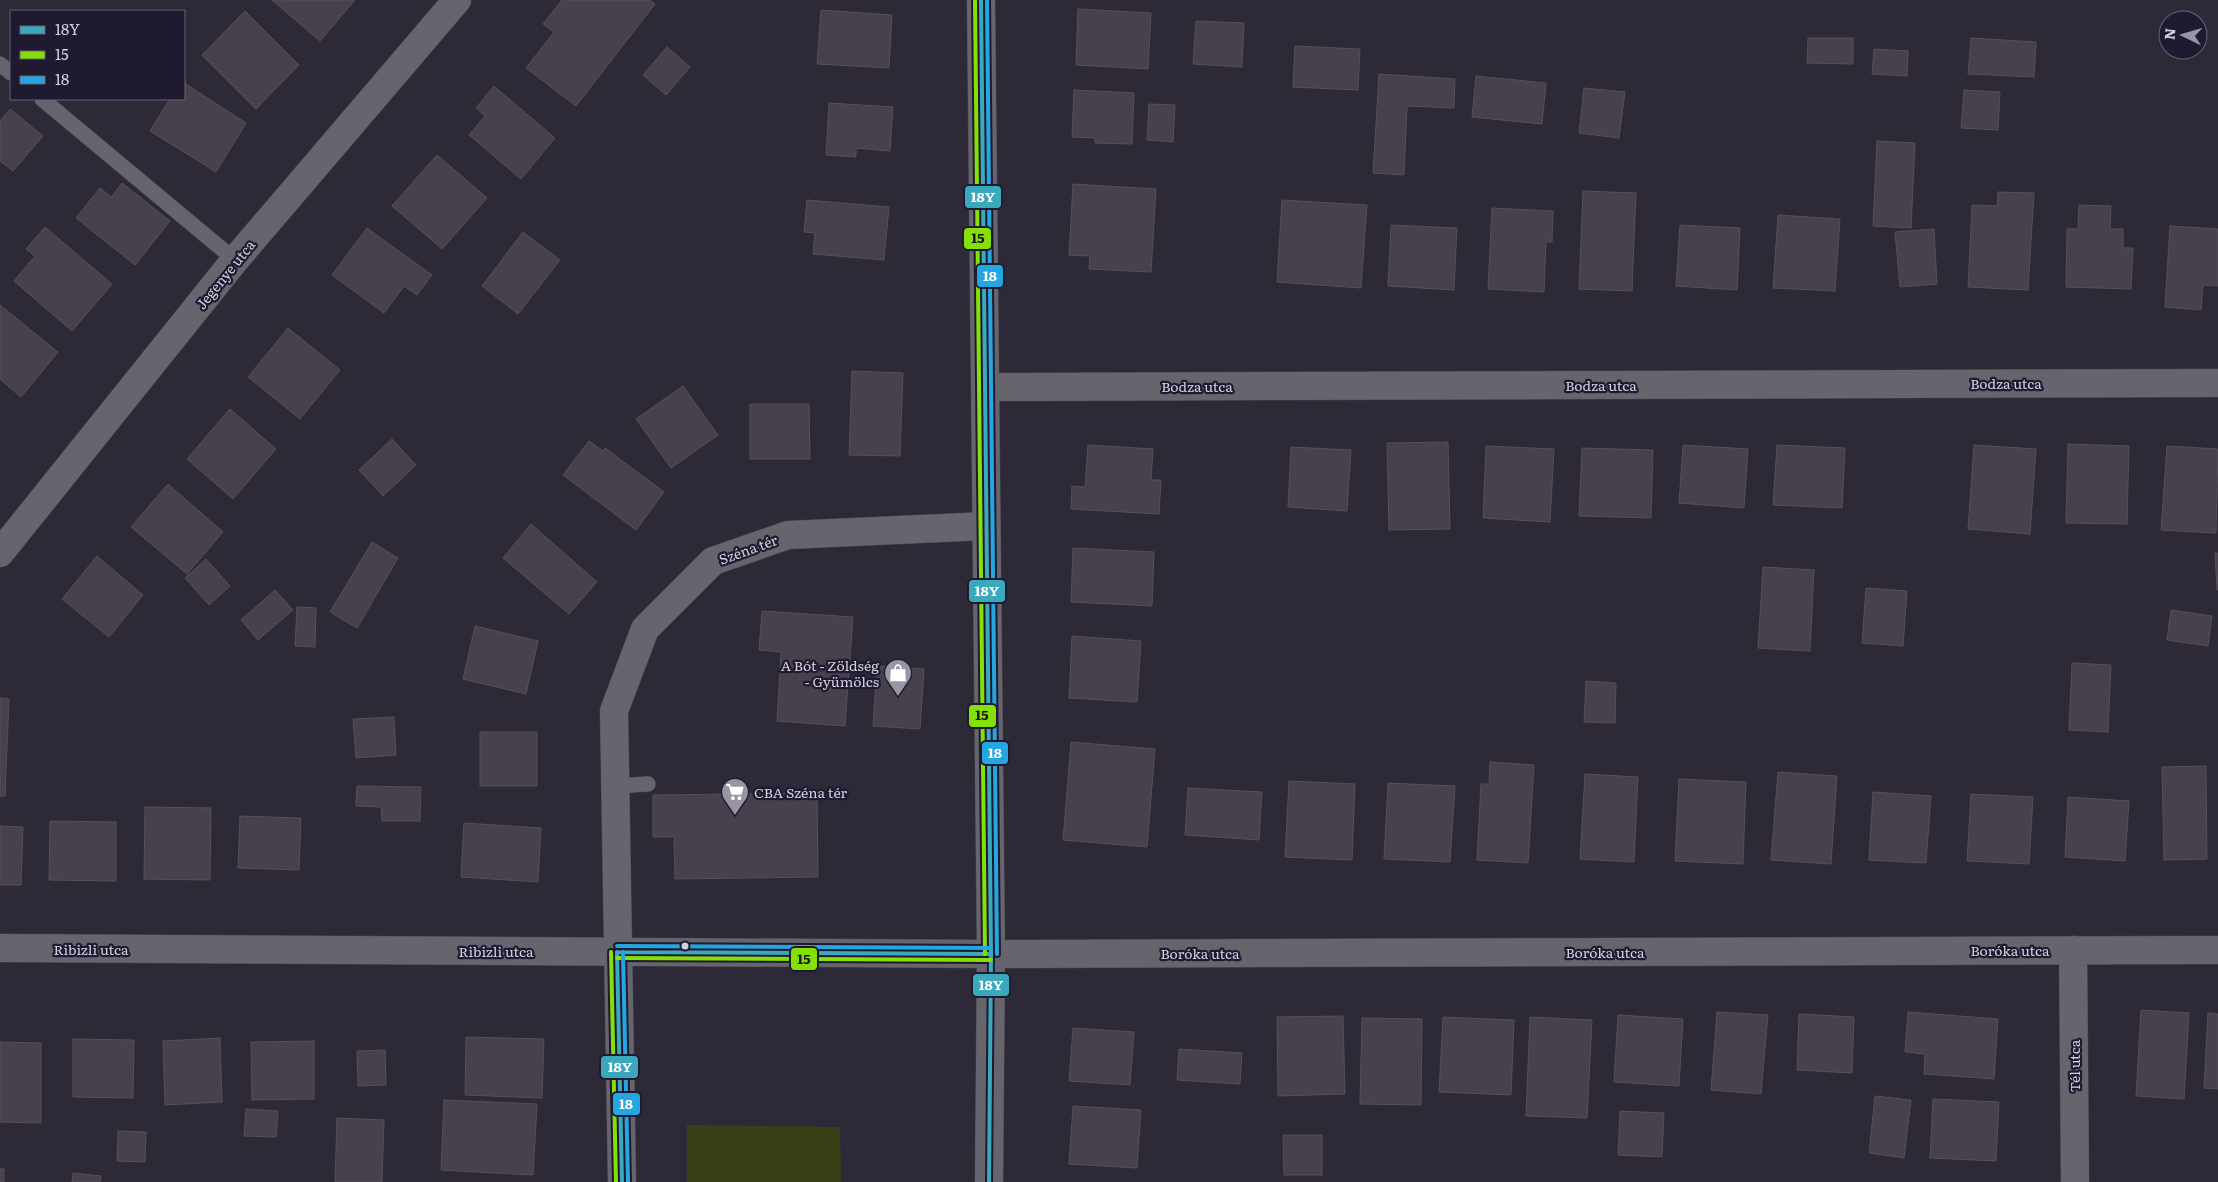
<svg xmlns="http://www.w3.org/2000/svg" width="2218" height="1182" viewBox="0 0 2218 1182" font-family="Literata,serif">
<rect width="100%" height="100%" fill="#2d2936"/>
<path fill="#3a4016" d="M 687,1125 L 840,1127 L 841,1182 L 687,1182 Z"/>
<path fill="#46414c" stroke="#55505b" d="M 272,0 L 355,0 L 320,41 Z
M 562,0 L 650,0 L 655,4 L 576,106 L 526,68 L 554,32 L 543,24 Z
M 1078,9 L 1151,13 L 1148,69 L 1076,65 Z
M 821,10 L 892,15 L 889,68 L 817,64 Z
M 245,11 L 299,65 L 256,109 L 202,55 Z
M 1196,21 L 1244,23 L 1242,67 L 1193,64 Z
M 1808,38 L 1853,38 L 1853,64 L 1807,63 Z
M 1971,38 L 2036,42 L 2034,77 L 1968,74 Z
M 1295,46 L 1360,49 L 1358,90 L 1293,87 Z
M 667,47 L 690,67 L 666,95 L 643,75 Z
M 1874,49 L 1908,51 L 1907,76 L 1872,74 Z
M 1379,74 L 1455,79 L 1454,108 L 1407,106 L 1404,175 L 1373,173 Z
M 1476,76 L 1546,83 L 1542,124 L 1472,117 Z
M 184,83 L 246,123 L 216,172 L 150,131 L 170,99 L 184,99 Z
M 494,86 L 555,138 L 521,179 L 469,135 L 485,116 L 476,108 Z
M 1584,88 L 1625,92 L 1619,138 L 1579,133 Z
M 1074,90 L 1134,93 L 1132,144 L 1095,143 L 1095,138 L 1072,137 Z
M 1964,90 L 2000,92 L 1998,130 L 1961,128 Z
M 829,103 L 893,107 L 890,151 L 856,148 L 856,157 L 826,155 Z
M 1149,104 L 1175,105 L 1173,142 L 1147,140 Z
M 10,109 L 43,136 L 13,171 L 0,161 L 0,121 Z
M 1877,141 L 1915,143 L 1911,228 L 1873,226 Z
M 437,155 L 487,198 L 442,249 L 392,206 Z
M 122,183 L 170,221 L 135,265 L 76,218 L 100,188 L 111,197 Z
M 1073,184 L 1156,189 L 1151,272 L 1089,269 L 1090,256 L 1069,255 Z
M 1583,191 L 1636,193 L 1632,291 L 1579,289 Z
M 1998,192 L 2034,193 L 2028,290 L 1968,287 L 1972,205 L 1997,206 Z
M 807,200 L 889,207 L 884,260 L 813,254 L 815,233 L 804,232 Z
M 1282,200 L 1367,205 L 1361,288 L 1277,282 Z
M 2079,205 L 2111,206 L 2110,229 L 2123,229 L 2123,248 L 2133,248 L 2131,289 L 2066,287 L 2067,229 L 2078,229 Z
M 1492,208 L 1553,211 L 1552,242 L 1546,242 L 1544,292 L 1488,289 Z
M 1778,215 L 1840,219 L 1835,291 L 1773,288 Z
M 1391,225 L 1457,228 L 1454,290 L 1388,286 Z
M 1680,225 L 1740,228 L 1737,290 L 1676,286 Z
M 2170,226 L 2218,229 L 2218,286 L 2203,285 L 2201,310 L 2165,307 Z
M 45,227 L 112,284 L 72,331 L 14,281 L 35,256 L 26,249 Z
M 367,228 L 432,275 L 417,295 L 404,286 L 384,313 L 332,275 Z
M 1934,229 L 1937,284 L 1900,287 L 1895,232 Z
M 523,232 L 560,260 L 518,314 L 482,286 Z
M 0,305 L 58,352 L 21,397 L 0,379 Z
M 288,328 L 340,370 L 300,419 L 248,377 Z
M 852,371 L 903,373 L 900,456 L 849,455 Z
M 683,386 L 718,435 L 671,468 L 636,419 Z
M 750,404 L 809,404 L 810,459 L 750,459 Z
M 230,409 L 276,449 L 233,499 L 187,459 Z
M 392,439 L 416,465 L 383,496 L 359,470 Z
M 589,441 L 603,451 L 605,448 L 664,492 L 636,530 L 563,475 Z
M 1448,442 L 1450,529 L 1389,530 L 1387,443 Z
M 2068,444 L 2129,446 L 2127,524 L 2066,523 Z
M 1088,445 L 1153,449 L 1151,480 L 1161,480 L 1159,514 L 1071,509 L 1072,486 L 1085,487 Z
M 1683,445 L 1748,449 L 1744,508 L 1679,503 Z
M 1777,445 L 1845,448 L 1842,508 L 1773,505 Z
M 1974,445 L 2036,449 L 2030,534 L 1968,529 Z
M 1486,446 L 1554,449 L 1550,522 L 1483,518 Z
M 2167,446 L 2218,449 L 2216,533 L 2161,530 Z
M 1291,447 L 1351,450 L 1347,511 L 1288,507 Z
M 1582,448 L 1653,450 L 1651,518 L 1579,516 Z
M 168,484 L 223,532 L 187,574 L 131,527 Z
M 531,524 L 597,582 L 569,614 L 503,558 Z
M 372,542 L 398,558 L 357,628 L 330,612 Z
M 1073,548 L 1154,552 L 1152,606 L 1071,602 Z
M 2215,553 L 2218,553 L 2218,590 L 2217,590 Z
M 97,556 L 143,595 L 109,637 L 62,599 Z
M 206,559 L 230,586 L 209,605 L 185,578 Z
M 1763,567 L 1814,570 L 1810,651 L 1758,648 Z
M 1866,588 L 1907,591 L 1903,646 L 1862,643 Z
M 275,590 L 293,610 L 258,640 L 241,620 Z
M 297,607 L 316,608 L 315,647 L 295,646 Z
M 2171,610 L 2212,616 L 2208,646 L 2167,640 Z
M 762,611 L 853,617 L 845,726 L 777,721 L 781,652 L 759,650 Z
M 475,626 L 538,641 L 526,694 L 463,679 Z
M 1072,636 L 1141,641 L 1137,702 L 1069,698 Z
M 2072,663 L 2111,665 L 2108,732 L 2069,730 Z
M 877,666 L 924,669 L 920,729 L 873,726 Z
M 1586,681 L 1616,683 L 1615,723 L 1584,722 Z
M 0,698 L 9,699 L 5,796 L 0,796 Z
M 394,717 L 396,755 L 356,758 L 353,719 Z
M 480,732 L 537,732 L 537,786 L 480,786 Z
M 1071,742 L 1155,749 L 1147,847 L 1063,840 Z
M 1490,762 L 1534,765 L 1528,863 L 1477,860 L 1481,784 L 1489,784 Z
M 2206,766 L 2207,859 L 2164,860 L 2162,767 Z
M 1778,772 L 1837,776 L 1831,864 L 1771,860 Z
M 1585,774 L 1638,777 L 1634,862 L 1580,859 Z
M 1679,779 L 1746,782 L 1743,864 L 1675,861 Z
M 1289,781 L 1355,784 L 1352,860 L 1285,857 Z
M 1388,783 L 1455,786 L 1450,862 L 1384,859 Z
M 357,786 L 421,787 L 420,821 L 382,821 L 381,807 L 356,806 Z
M 1188,788 L 1262,792 L 1259,840 L 1185,835 Z
M 1873,792 L 1931,796 L 1926,863 L 1869,860 Z
M 817,793 L 818,877 L 675,879 L 674,837 L 653,837 L 653,795 Z
M 1971,794 L 2033,797 L 2029,864 L 1967,861 Z
M 2068,797 L 2129,801 L 2125,861 L 2065,857 Z
M 145,807 L 211,808 L 210,880 L 144,879 Z
M 240,816 L 301,818 L 299,870 L 238,868 Z
M 50,821 L 116,822 L 116,881 L 49,880 Z
M 464,823 L 541,828 L 538,882 L 461,877 Z
M 0,826 L 23,827 L 21,885 L 0,885 Z
M 2141,1010 L 2189,1013 L 2184,1099 L 2136,1096 Z
M 1717,1012 L 1768,1015 L 1761,1094 L 1711,1090 Z
M 1908,1012 L 1998,1019 L 1994,1079 L 1924,1074 L 1925,1054 L 1905,1052 Z
M 2208,1013 L 2218,1014 L 2218,1089 L 2204,1088 Z
M 1799,1014 L 1854,1017 L 1852,1073 L 1797,1070 Z
M 1618,1015 L 1683,1019 L 1679,1086 L 1614,1082 Z
M 1343,1016 L 1345,1094 L 1278,1096 L 1277,1017 Z
M 1443,1017 L 1514,1020 L 1511,1095 L 1439,1092 Z
M 1530,1017 L 1592,1020 L 1587,1118 L 1526,1116 Z
M 1362,1018 L 1422,1019 L 1421,1105 L 1360,1104 Z
M 1073,1028 L 1134,1032 L 1130,1085 L 1069,1081 Z
M 466,1037 L 544,1039 L 542,1098 L 465,1095 Z
M 220,1038 L 222,1102 L 165,1105 L 163,1041 Z
M 73,1039 L 134,1040 L 133,1098 L 73,1097 Z
M 314,1041 L 314,1099 L 252,1100 L 251,1042 Z
M 0,1042 L 41,1043 L 41,1123 L 0,1122 Z
M 1179,1049 L 1242,1053 L 1240,1084 L 1177,1080 Z
M 385,1050 L 386,1085 L 358,1086 L 357,1051 Z
M 1875,1096 L 1911,1100 L 1904,1158 L 1869,1153 Z
M 1933,1099 L 1999,1102 L 1996,1161 L 1930,1158 Z
M 444,1100 L 537,1104 L 533,1175 L 441,1170 Z
M 1073,1106 L 1141,1110 L 1137,1168 L 1069,1164 Z
M 246,1109 L 278,1111 L 276,1137 L 244,1136 Z
M 1620,1111 L 1664,1113 L 1662,1157 L 1618,1155 Z
M 337,1118 L 384,1120 L 382,1182 L 335,1182 Z
M 118,1131 L 146,1132 L 145,1162 L 117,1161 Z
M 1283,1135 L 1322,1135 L 1322,1175 L 1284,1175 Z
M 0,1169 L 4,1169 L 4,1182 L 0,1182 Z
M 73,1173 L 101,1176 L 100,1182 L 72,1182 Z"/>
<g fill="none" stroke-linecap="round" stroke-linejoin="round">
<defs>
<path id="lane" d="M 0,64 L 11,73
M 42,99 L 235,260
M 615,786 L 648,784"/>
<path id="street" d="M 981,0 L 991,954 L 989,1182
M 985,387 L 2218,383
M 0,553 L 235,260 L 457,0
M 0,948 L 991,954 L 2218,950
M 2073,950 L 2075,1182
M 622,1182 L 614,711 L 645,629 L 713,561 L 788,535 L 986,526"/>
</defs>
<use href="#lane" stroke="#47444f" stroke-width="16"/>
<use href="#street" stroke="#47444f" stroke-width="29"/>
<use href="#lane" stroke="#66646d" stroke-width="15"/>
<use href="#street" stroke="#66646d" stroke-width="28"/>
<defs>
<path id="bus-1" d="M 981,0 L 991,954 L 989,1182
M 617,952 L 991,954
M 617,952 L 622,1182"/>
<path id="bus-2" d="M 975,0 L 985,954
M 611,952 L 616,1182
M 617,958 L 991,960"/>
<path id="bus-3" d="M 987,0 L 997,954
M 617,946 L 991,948
M 623,952 L 628,1182"/>
</defs>
<use href="#bus-1" stroke="#201a31" stroke-width="8"/>
<use href="#bus-2" stroke="#201a31" stroke-width="8"/>
<use href="#bus-3" stroke="#201a31" stroke-width="8"/>
<use href="#bus-1" stroke="#3aa8bd" stroke-width="4"/>
<use href="#bus-2" stroke="#84e006" stroke-width="4"/>
<use href="#bus-3" stroke="#24a6e0" stroke-width="4"/>
</g>
<defs>
<symbol id="shop-pin" viewBox="-11 -11 22 30"><path d="M0 17L-7.5 6A9.5 9.5 0 1 1 7.5 6Z" fill="#9995a4" stroke="#201a31"/><path d="M-5-2.5h2.3a2.7 3.5 0 0 1 5.4 0H5L5.5 6h-11ZM-1.5-2.5h3a1.5 2.3 0 0 0-3 0Z" fill="#fff"/></symbol>
<symbol id="supermarket-pin" viewBox="-11 -11 22 30"><path d="M0 17L-7.5 6A9.5 9.5 0 1 1 7.5 6Z" fill="#9995a4" stroke="#201a31"/><path d="M-6-5.5h2.5l.6 2H6L4.5 2H-2.5L-4.4-4H-6ZM-1.5 3.2a1.3 1.3 0 1 0 .1 0ZM3 3.2a1.3 1.3 0 1 0 .1 0Z" fill="#fff"/></symbol>
</defs>
<g fill-rule="evenodd">
<use href="#shop-pin" x="882" y="657" width="32" height="43"/>
<use href="#supermarket-pin" x="719" y="776" width="32" height="43"/>
</g>
<circle fill="#d3cfdf" stroke="#201a31" stroke-width="2" cx="685" cy="946" r="4.5"/>
<g text-anchor="middle" dominant-baseline="central" stroke-width="4.5" stroke-linejoin="round" paint-order="stroke">
<g font-size="14" fill="#d3cfdf" stroke="#201a31">
<text transform="translate(225 274) rotate(-51)">Jegenye utca</text>
<text x="2006" y="383">Bodza utca</text>
<text x="1601" y="385">Bodza utca</text>
<text x="1197" y="386">Bodza utca</text>
<text transform="translate(748 549) rotate(-20)">Széna tér</text>
<text x="91" y="949">Ribizli utca</text>
<text x="2010" y="950">Boróka utca</text>
<text x="496" y="951">Ribizli utca</text>
<text x="1605" y="952">Boróka utca</text>
<text x="1200" y="953">Boróka utca</text>
<text transform="translate(2074 1066) rotate(-90)">Tél utca</text>
</g>
<g font-size="14" fill="#d3cfdf" stroke="#201a31" text-anchor="end">
<text x="879" y="665">A Bót - Zöldség<tspan x="879" dy="16">- Gyümölcs</tspan></text>
<text x="754" y="792" text-anchor="start">CBA Széna tér</text>
</g>
</g>
<g stroke="#201a31" stroke-width="2">
<rect x="964" y="185" width="38" height="24" rx="5" fill="#3aa8bd"/>
<rect x="963" y="227" width="29" height="23" rx="5" fill="#84e006"/>
<rect x="976" y="264" width="28" height="24" rx="5" fill="#24a6e0"/>
<rect x="968" y="579" width="38" height="24" rx="5" fill="#3aa8bd"/>
<rect x="968" y="704" width="29" height="24" rx="5" fill="#84e006"/>
<rect x="981" y="741" width="28" height="24" rx="5" fill="#24a6e0"/>
<rect x="790" y="947" width="28" height="24" rx="5" fill="#84e006"/>
<rect x="972" y="973" width="38" height="24" rx="5" fill="#3aa8bd"/>
<rect x="600" y="1055" width="39" height="24" rx="5" fill="#3aa8bd"/>
<rect x="612" y="1092" width="29" height="24" rx="5" fill="#24a6e0"/>
</g>
<g font-size="14" text-anchor="middle" font-weight="bold" fill="#fff">
<text x="983" y="202">18Y</text>
<text x="990" y="281">18</text>
<text x="987" y="596">18Y</text>
<text x="995" y="758">18</text>
<text x="991" y="990">18Y</text>
<text x="620" y="1072">18Y</text>
<text x="626" y="1109">18</text>
</g>
<g font-size="14" text-anchor="middle" font-weight="bold" fill="#111">
<text x="978" y="243">15</text>
<text x="982" y="720">15</text>
<text x="804" y="964">15</text>
</g>
<rect x="10" y="10" width="175" height="90" fill="#201a31" stroke="#686277"/>
<rect x="20" y="26" width="25" height="8" fill="#3aa8bd" stroke="#686277"/>
<text x="55" y="35" font-size="15" fill="#d3cfdf">18Y</text>
<rect x="20" y="51" width="25" height="8" fill="#84e006" stroke="#686277"/>
<text x="55" y="60" font-size="15" fill="#d3cfdf">15</text>
<rect x="20" y="76" width="25" height="8" fill="#24a6e0" stroke="#686277"/>
<text x="55" y="85" font-size="15" fill="#d3cfdf">18</text>
<g transform="translate(2183 35) rotate(275)"><circle r="24" fill="#201a31" stroke="#686277"/>
<path d="M0-4L9 19L0 12L-9 19Z" fill="#9995a4"/>
<text y="-8" font-size="14" font-weight="bold" text-anchor="middle" fill="#d3cfdf">N</text>
</g>
</svg>
